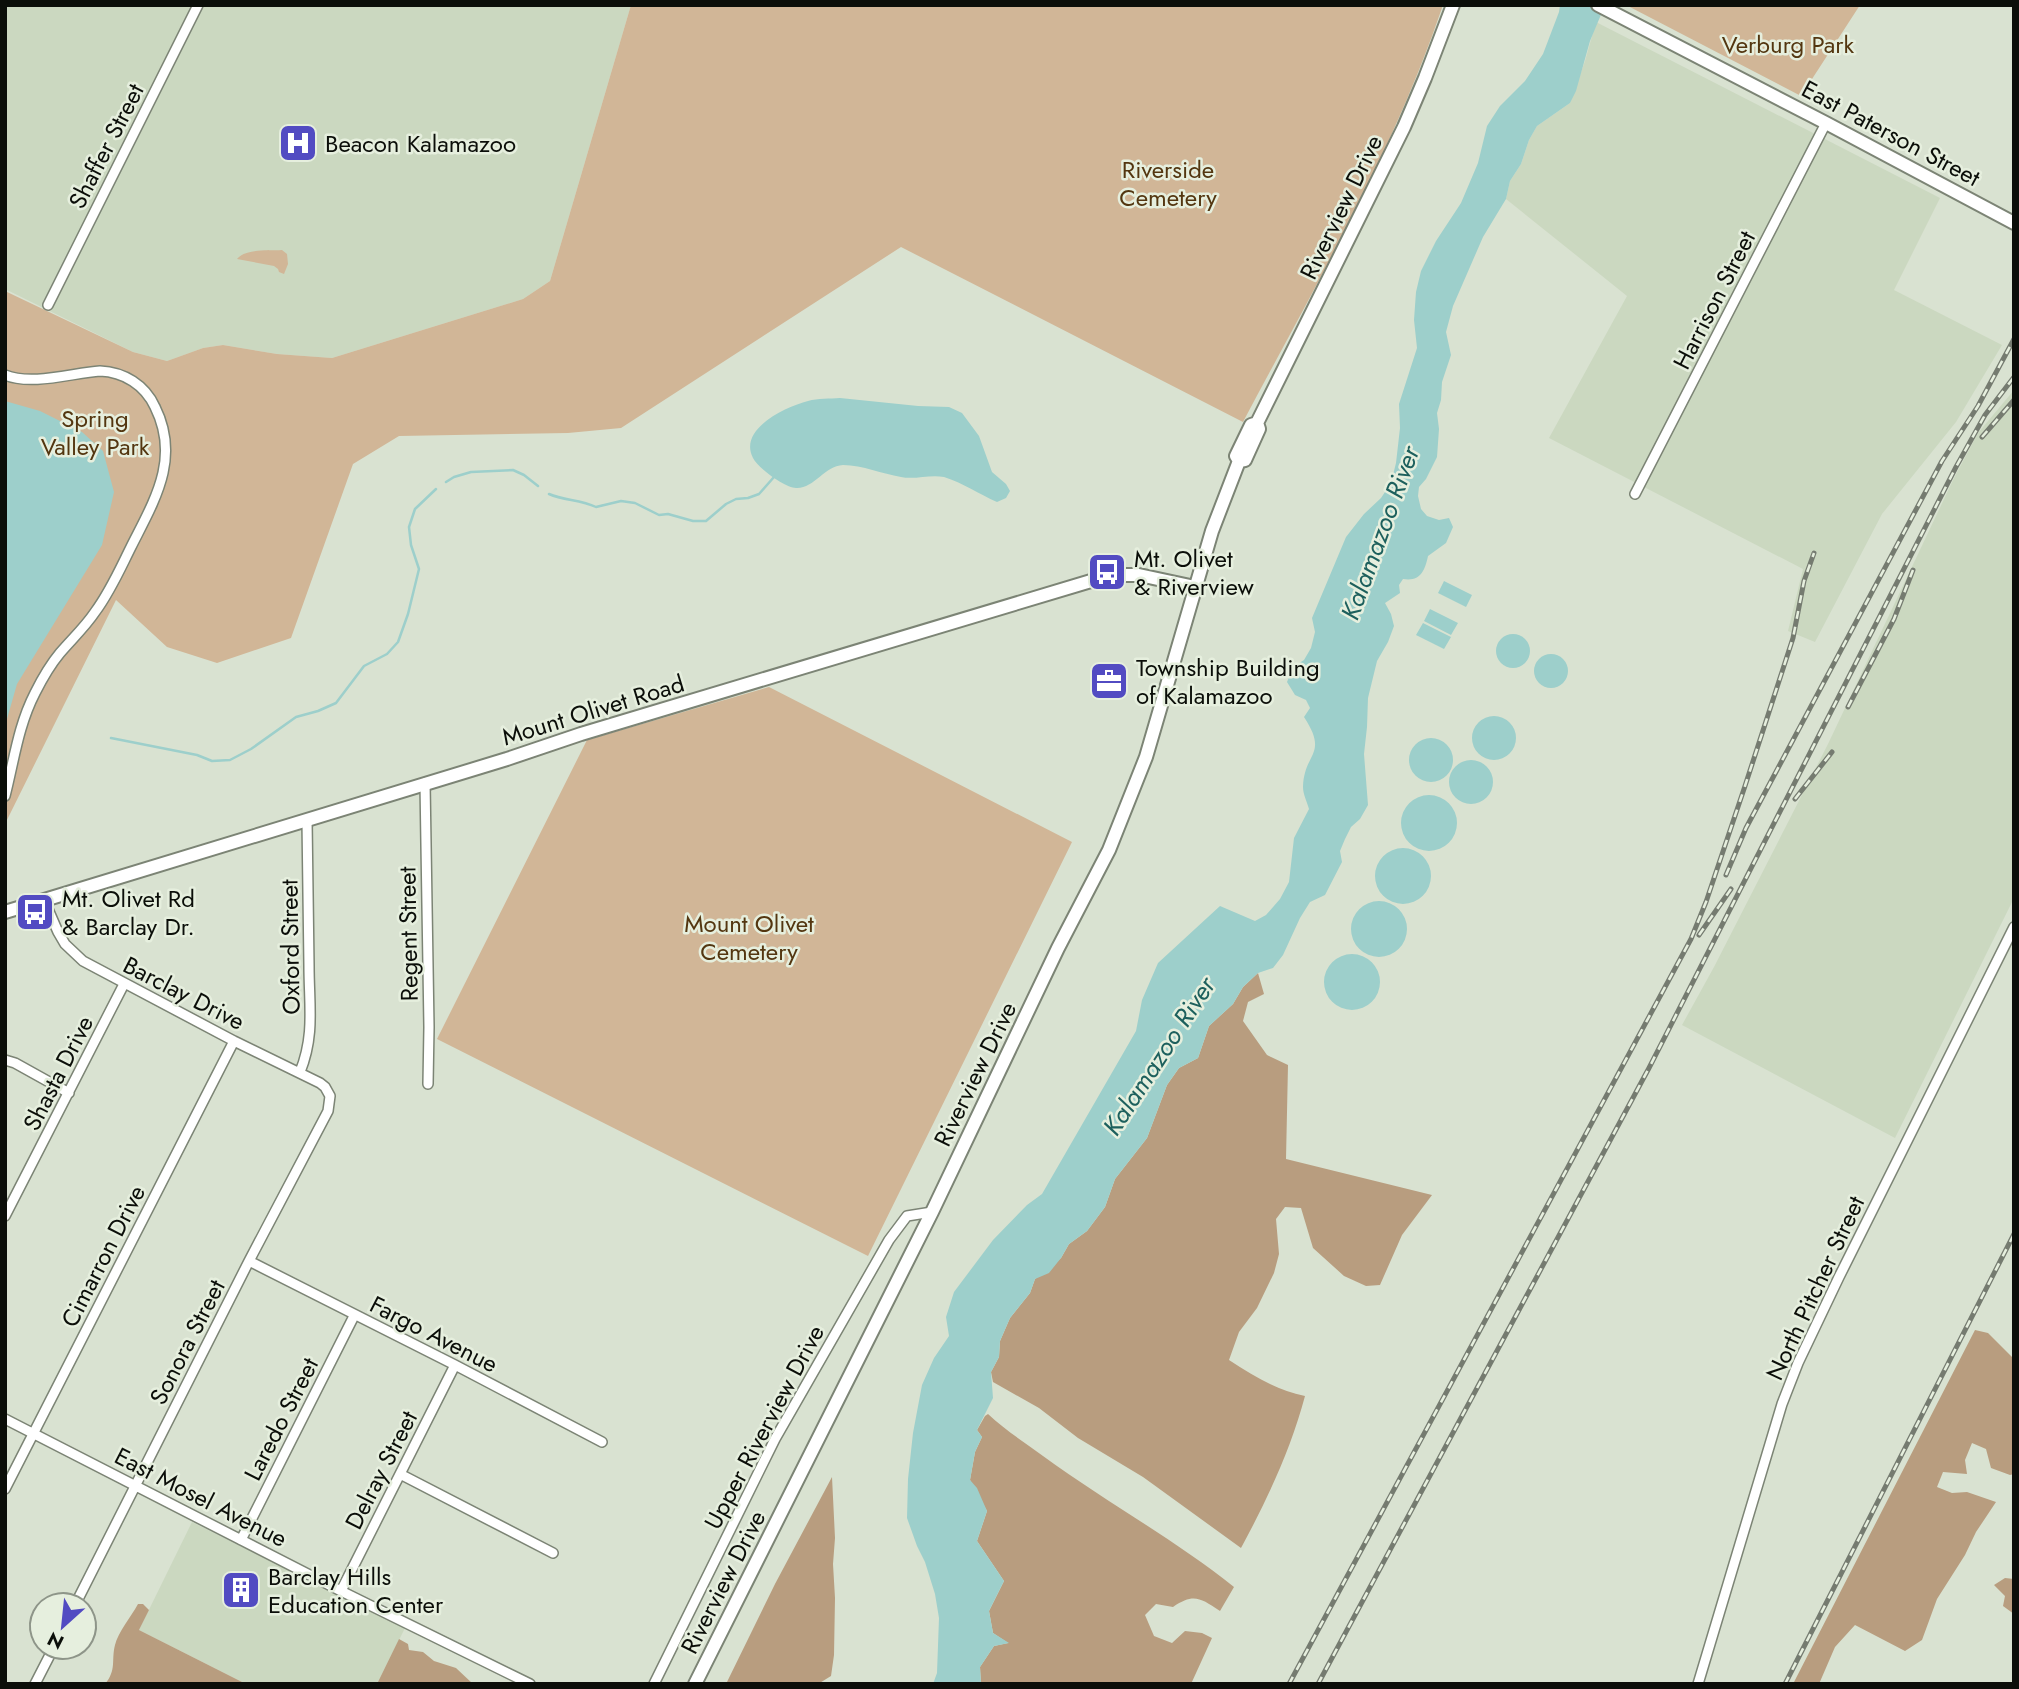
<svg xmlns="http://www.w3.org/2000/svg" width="2019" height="1689" viewBox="0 0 2019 1689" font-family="Jost,sans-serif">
<rect width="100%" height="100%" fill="#d9e2d1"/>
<path fill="#cbd8c0" d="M 5,5 L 631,5 L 550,281 L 523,299 L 332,358 L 277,354 L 223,345 L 203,348 L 167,361 L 133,352 L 5,289 Z
M 1596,22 L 1940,198 L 1894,290 L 2002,345 L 1956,422 L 1882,514 L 1815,642 L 1788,631 L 1803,569 L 1549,438 L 1627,296 L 1506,199 L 1510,181 L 1521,164 L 1529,140 L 1537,126 L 1570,103 L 1585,61 Z
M 2014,390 L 2014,898 L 1895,1138 L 1682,1025 L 1714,967 L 1828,744 L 1954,478 L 1978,433 Z
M 192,1522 L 405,1628 L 377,1684 L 246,1684 L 139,1630 Z"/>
<path fill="#d1b697" d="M 631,5 L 1443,5 C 1394,151 1315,286 1243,422 L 901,247 L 621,428 L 568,433 L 399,436 L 353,464 L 291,638 L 217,663 L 167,647 L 116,600 L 5,824 L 5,291 L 133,352 L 167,361 L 203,348 L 223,345 L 277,354 L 332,358 L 523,299 L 550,281 Z
M 1626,5 L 1860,5 L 1801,96 Z
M 282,250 L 287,254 L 288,264 L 284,274 L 279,272 L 278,269 L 274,266 L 237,259 C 246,248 268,251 282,250 Z
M 769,687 L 1072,842 L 868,1256 L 437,1039 L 587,740 Z"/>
<path fill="#b89d7f" d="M 1258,973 L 1264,994 L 1248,1002 L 1243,1021 L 1267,1055 L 1288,1065 L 1286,1159 L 1432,1195 L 1402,1235 L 1380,1285 L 1366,1286 L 1344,1276 L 1313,1248 L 1301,1208 L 1285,1207 L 1276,1219 L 1279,1254 L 1274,1273 L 1257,1308 L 1239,1332 L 1229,1360 C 1254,1376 1276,1390 1305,1396 C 1291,1449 1267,1500 1241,1548 L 1143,1477 L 1078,1438 L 1039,1408 L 993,1382 L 991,1372 L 999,1357 L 1000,1341 L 1010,1318 L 1030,1293 L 1035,1279 L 1061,1258 L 1069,1244 L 1087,1231 L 1105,1207 L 1115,1179 L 1147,1138 L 1167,1085 L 1179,1068 L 1198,1058 L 1209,1026 L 1233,1004 L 1243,987 Z
M 1975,1330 L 1988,1333 L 2014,1359 L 2014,1474 L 2010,1475 L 1991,1468 L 1986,1449 L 1972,1443 L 1965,1460 L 1967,1474 L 1943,1472 L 1937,1487 L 1952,1493 L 1967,1492 L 1996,1502 L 1976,1532 L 1965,1555 L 1937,1599 L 1922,1640 L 1905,1651 L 1855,1625 L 1835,1647 L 1819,1684 L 1793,1684 Z
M 988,1414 C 1005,1430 1024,1442 1043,1456 C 1106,1502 1174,1539 1234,1587 L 1220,1611 C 1200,1598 1194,1593 1173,1607 L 1156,1604 L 1145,1615 L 1154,1636 L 1172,1643 L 1185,1631 L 1202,1633 L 1212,1638 L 1191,1684 L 981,1684 L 980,1667 L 994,1646 L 1008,1643 L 993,1633 L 989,1611 L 1004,1581 L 977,1541 L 987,1511 L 970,1480 L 975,1452 L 982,1437 L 977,1430 L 985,1416 Z
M 832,1477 L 835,1538 L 833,1564 L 835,1598 L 834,1655 L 831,1676 L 818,1684 L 726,1684 L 775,1584 Z
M 2005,1578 L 2014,1579 L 2014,1614 L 2003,1606 L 2005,1596 L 1994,1585 Z
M 138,1604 L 143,1604 L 149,1610 L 139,1630 L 246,1684 L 105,1684 C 117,1670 111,1660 115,1645 C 118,1632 131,1617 138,1604 Z
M 399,1639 L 408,1644 L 409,1650 L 423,1652 L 434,1661 L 456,1668 L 473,1684 L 377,1684 Z"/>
<path fill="#9dcfcb" d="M 1560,5 L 1605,5 L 1590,41 L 1576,91 L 1570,103 L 1537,126 L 1529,140 L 1521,164 L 1510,181 L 1506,199 L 1483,237 L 1453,306 L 1446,332 L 1451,355 L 1442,382 L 1441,400 L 1437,413 L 1439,429 L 1437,457 L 1426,479 L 1419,487 L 1418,496 L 1421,509 L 1427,516 L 1439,520 L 1449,518 L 1453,527 L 1446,543 L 1428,556 C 1425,571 1420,582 1403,579 L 1399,585 L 1400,593 L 1385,603 L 1391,614 L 1394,626 L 1388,642 L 1377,661 L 1368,698 L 1367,727 L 1364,754 L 1368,805 L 1360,819 L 1351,827 L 1345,839 L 1340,851 L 1342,862 L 1325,895 L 1310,902 L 1300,918 L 1283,955 L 1273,968 L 1258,973 L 1243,987 L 1233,1004 L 1209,1026 L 1198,1058 L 1179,1068 L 1167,1085 L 1147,1138 L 1115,1179 L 1105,1207 L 1087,1231 L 1069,1244 L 1061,1258 L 1049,1273 L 1035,1279 L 1030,1293 L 1010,1318 L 1000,1341 L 999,1357 L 991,1372 L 993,1398 L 977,1430 L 982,1437 L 975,1452 L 970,1480 L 977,1488 L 987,1511 L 977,1541 L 1004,1581 L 989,1611 L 993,1633 L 1009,1643 L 994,1646 L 980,1667 L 981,1684 L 933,1684 L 937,1673 L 939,1618 L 935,1594 L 925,1562 L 917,1546 L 907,1518 L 908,1479 L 913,1433 L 922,1385 L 934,1358 L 949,1336 L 946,1317 L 954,1292 L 993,1240 L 1027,1205 L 1042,1194 L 1136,1031 L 1142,1000 L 1158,963 L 1220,906 L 1255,921 L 1266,915 L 1280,899 L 1289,882 L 1294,838 L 1309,809 C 1307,802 1303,794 1303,787 C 1304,752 1329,755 1304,717 L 1310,708 L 1306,700 L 1295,695 L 1287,682 L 1293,667 L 1304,660 L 1311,648 L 1315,632 L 1312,618 L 1346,537 L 1364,514 L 1381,498 L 1391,483 L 1396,463 L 1400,428 L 1399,404 L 1417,348 L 1414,320 L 1416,292 L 1421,271 L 1436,241 L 1461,203 L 1478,163 L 1487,126 L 1500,106 L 1525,81 L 1543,54 L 1559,12 Z
M 840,398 L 918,406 L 949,407 L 962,413 L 979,436 L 992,472 L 1006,484 L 1010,491 L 1006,498 L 997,502 C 979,494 963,483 944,477 C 930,474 915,480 901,477 C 882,474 863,465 843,465 C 824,466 814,489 796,488 C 785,488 758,468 753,458 C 738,429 785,407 808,401 C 818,398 830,399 840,398 Z
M 5,401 L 40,411 L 82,432 L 103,451 L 114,492 L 102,545 L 17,684 L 5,726 Z
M 1444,581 L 1472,595 L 1466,607 L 1438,593 Z
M 1430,609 L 1458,623 L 1451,635 L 1424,621 Z
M 1423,623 L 1451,637 L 1444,649 L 1416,635 Z
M1496 651a17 17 0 1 1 34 0a17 17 0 1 1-34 0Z
M1534 671a17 17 0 1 1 34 0a17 17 0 1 1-34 0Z
M1472 738a22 22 0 1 1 44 0a22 22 0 1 1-44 0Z
M1409 760a22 22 0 1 1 44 0a22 22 0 1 1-44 0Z
M1449 782a22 22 0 1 1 44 0a22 22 0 1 1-44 0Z
M1401 823a28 28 0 1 1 56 0a28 28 0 1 1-56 0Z
M1375 876a28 28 0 1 1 56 0a28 28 0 1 1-56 0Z
M1351 929a28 28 0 1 1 56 0a28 28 0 1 1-56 0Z
M1324 982a28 28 0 1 1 56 0a28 28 0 1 1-56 0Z"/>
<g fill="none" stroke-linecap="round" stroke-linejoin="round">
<path stroke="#9dcfcb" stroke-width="2.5" d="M 446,482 L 454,477 L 471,472 L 513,470 L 524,475 L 538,486
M 549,494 C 565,501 580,499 596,507 L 621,501 L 635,503 L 659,515 L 668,514 L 693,521 L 706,521 L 726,504 L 736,499 L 748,498 L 759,494 L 774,477
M 111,738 L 197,755 L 212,761 L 230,760 L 251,749 L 296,717 L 318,711 L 336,703 L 364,666 L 387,654 L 398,642 L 408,614 L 419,569 L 411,545 L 409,527 L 415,509 L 436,489"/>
<defs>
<path id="street" d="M 48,305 L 198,5
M 5,375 C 32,386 72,373 100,371 C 124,372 145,385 155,407 C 181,459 154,501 131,547 C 120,569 110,592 95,612 C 85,627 72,639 60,653 C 50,665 42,679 35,693 C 18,726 14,761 5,796
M 1635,494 L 1826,123
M 425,783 L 429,1027 L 428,1084
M 44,900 L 58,932 L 65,944 L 83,961 L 234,1041 L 320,1083 L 325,1087 L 330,1096 L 328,1111 L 249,1261 L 75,1605
M 5,1060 L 15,1063 L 69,1093
M 300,1072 C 315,1035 309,1005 309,966 C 308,917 308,869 307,820
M 5,1216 L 124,984
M 249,1261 L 455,1365 L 602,1442
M 5,1419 L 341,1591 L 530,1684
M 400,1474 L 553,1553
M 5,1489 L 234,1041
M 241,1540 L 354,1316
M 341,1591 L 455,1365
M 35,1684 L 54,1647
M 654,1684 L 775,1439 L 889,1240 L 907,1216 L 932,1212
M 1698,1684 L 1782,1404 L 1798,1363 L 1839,1277 L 2014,927"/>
<path id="secondary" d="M 1598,5 L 1826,123 L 2014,223
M 1239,461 L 1245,460 L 1259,429 L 1257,423
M 5,912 L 507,759 L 581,734 L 1111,575 L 1139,575 L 1195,587
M 695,1684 L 932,1212 L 1058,948 L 1109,850 L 1146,757 L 1212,531 L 1239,461 L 1236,456 L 1251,425 L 1257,423 L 1404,127 L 1425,78 L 1453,5"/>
</defs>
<use href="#street" stroke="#7c8475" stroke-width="12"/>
<use href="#secondary" stroke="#7c8475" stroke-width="16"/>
<use href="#street" stroke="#fff" stroke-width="9"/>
<use href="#secondary" stroke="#fff" stroke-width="12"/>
<defs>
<path id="rail" d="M 1982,437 L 2014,400
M 1848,707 L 1894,619 L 1913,570
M 1795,799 L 1832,752
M 1726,875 L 1746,828 L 1942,461 L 1978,406 L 2014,339
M 1699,935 L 1731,889
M 1289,1684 L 1691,939 L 1706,902 L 1745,786 L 1793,638 L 1804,581 L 1814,553
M 1318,1684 L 1649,1068 L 1956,467 L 1985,415 L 2014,377
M 1785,1684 L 2014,1234"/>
</defs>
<use href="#rail" stroke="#757b70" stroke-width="5"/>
<use href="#rail" stroke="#e6efde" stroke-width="2.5" stroke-dasharray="8" stroke-linecap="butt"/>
</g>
<defs>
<symbol id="hospital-square" viewBox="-11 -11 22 22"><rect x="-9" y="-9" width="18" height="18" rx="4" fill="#524bc2" stroke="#e6efde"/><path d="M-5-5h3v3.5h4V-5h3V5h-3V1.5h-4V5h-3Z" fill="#fff"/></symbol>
<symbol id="bus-square" viewBox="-11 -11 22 22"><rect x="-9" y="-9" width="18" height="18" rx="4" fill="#524bc2" stroke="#e6efde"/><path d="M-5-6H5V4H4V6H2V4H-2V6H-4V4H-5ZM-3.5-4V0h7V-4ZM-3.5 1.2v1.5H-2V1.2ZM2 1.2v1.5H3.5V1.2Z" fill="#fff"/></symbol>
<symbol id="office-square" viewBox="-11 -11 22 22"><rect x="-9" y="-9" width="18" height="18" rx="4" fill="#524bc2" stroke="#e6efde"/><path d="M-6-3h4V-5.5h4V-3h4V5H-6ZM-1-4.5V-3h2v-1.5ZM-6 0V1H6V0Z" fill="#fff"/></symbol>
<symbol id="building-square" viewBox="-11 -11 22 22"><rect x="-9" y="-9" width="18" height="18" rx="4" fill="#524bc2" stroke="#e6efde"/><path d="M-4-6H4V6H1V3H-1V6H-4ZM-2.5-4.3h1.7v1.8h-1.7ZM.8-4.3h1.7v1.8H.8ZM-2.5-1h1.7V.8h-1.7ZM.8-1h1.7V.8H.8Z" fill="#fff"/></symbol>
</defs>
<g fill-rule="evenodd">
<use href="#hospital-square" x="276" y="121" width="44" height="44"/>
<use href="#bus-square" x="1085" y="550" width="44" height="44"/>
<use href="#office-square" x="1087" y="659" width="44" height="44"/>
<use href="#bus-square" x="13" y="890" width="44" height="44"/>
<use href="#building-square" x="219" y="1568" width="44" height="44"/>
</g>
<g text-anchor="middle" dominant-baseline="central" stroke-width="5" stroke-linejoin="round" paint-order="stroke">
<g font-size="24" fill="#533610" stroke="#e6efde">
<text x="1788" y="44">Verburg Park</text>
<text x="1168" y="169">Riverside<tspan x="1168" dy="28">Cemetery</tspan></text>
<text x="95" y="418">Spring<tspan x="95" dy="28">Valley Park</tspan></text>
<text x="749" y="923">Mount Olivet<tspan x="749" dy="28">Cemetery</tspan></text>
</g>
<g font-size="24" fill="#0b0e09" stroke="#e6efde">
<text transform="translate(1891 133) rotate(28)">East Paterson Street</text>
<text transform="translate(106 146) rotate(-63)">Shaffer Street</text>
<text transform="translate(1341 207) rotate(-64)">Riverview Drive</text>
<text transform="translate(1714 300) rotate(-63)">Harrison Street</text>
<text transform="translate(593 710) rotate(-17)">Mount Olivet Road</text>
<text transform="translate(408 934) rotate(-91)">Regent Street</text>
<text transform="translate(290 947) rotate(-91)">Oxford Street</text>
<text transform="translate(184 993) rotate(27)">Barclay Drive</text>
<text transform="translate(58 1073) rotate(-63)">Shasta Drive</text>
<text transform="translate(975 1074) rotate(-64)">Riverview Drive</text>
<text transform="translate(103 1256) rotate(-63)">Cimarron Drive</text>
<text transform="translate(1815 1288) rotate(-65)">North Pitcher Street</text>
<text transform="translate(434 1334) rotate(27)">Fargo Avenue</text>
<text transform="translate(187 1342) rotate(-63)">Sonora Street</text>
<text transform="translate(281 1419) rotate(-63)">Laredo Street</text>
<text transform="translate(764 1427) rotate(-62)">Upper Riverview Drive</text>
<text transform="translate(381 1470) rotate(-63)">Delray Street</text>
<text transform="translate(201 1497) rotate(27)">East Mosel Avenue</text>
<text transform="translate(723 1582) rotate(-63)">Riverview Drive</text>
</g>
<g font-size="24" fill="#0b0e09" stroke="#e6efde" text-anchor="start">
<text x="325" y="143">Beacon Kalamazoo</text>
<text x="1134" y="558">Mt. Olivet<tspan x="1134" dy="28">&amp; Riverview</tspan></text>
<text x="1136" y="667">Township Building<tspan x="1136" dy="28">of Kalamazoo</tspan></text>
<text x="62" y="898">Mt. Olivet Rd<tspan x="62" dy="28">&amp; Barclay Dr.</tspan></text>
<text x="268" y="1576">Barclay Hills<tspan x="268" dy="28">Education Center</tspan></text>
</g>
<g font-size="26" font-style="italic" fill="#1d605d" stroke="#e6efde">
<text transform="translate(1380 533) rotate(-70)">Kalamazoo River</text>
<text transform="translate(1159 1056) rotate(-57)">Kalamazoo River</text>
</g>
</g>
<rect width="2019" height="1689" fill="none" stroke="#0b0e09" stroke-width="14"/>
<g transform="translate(63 1626) rotate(207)"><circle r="33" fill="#e6efde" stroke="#8e9589" stroke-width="2"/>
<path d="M0-5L12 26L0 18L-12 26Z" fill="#524bc2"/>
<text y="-10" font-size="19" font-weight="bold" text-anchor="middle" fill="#0b0e09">N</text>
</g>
</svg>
